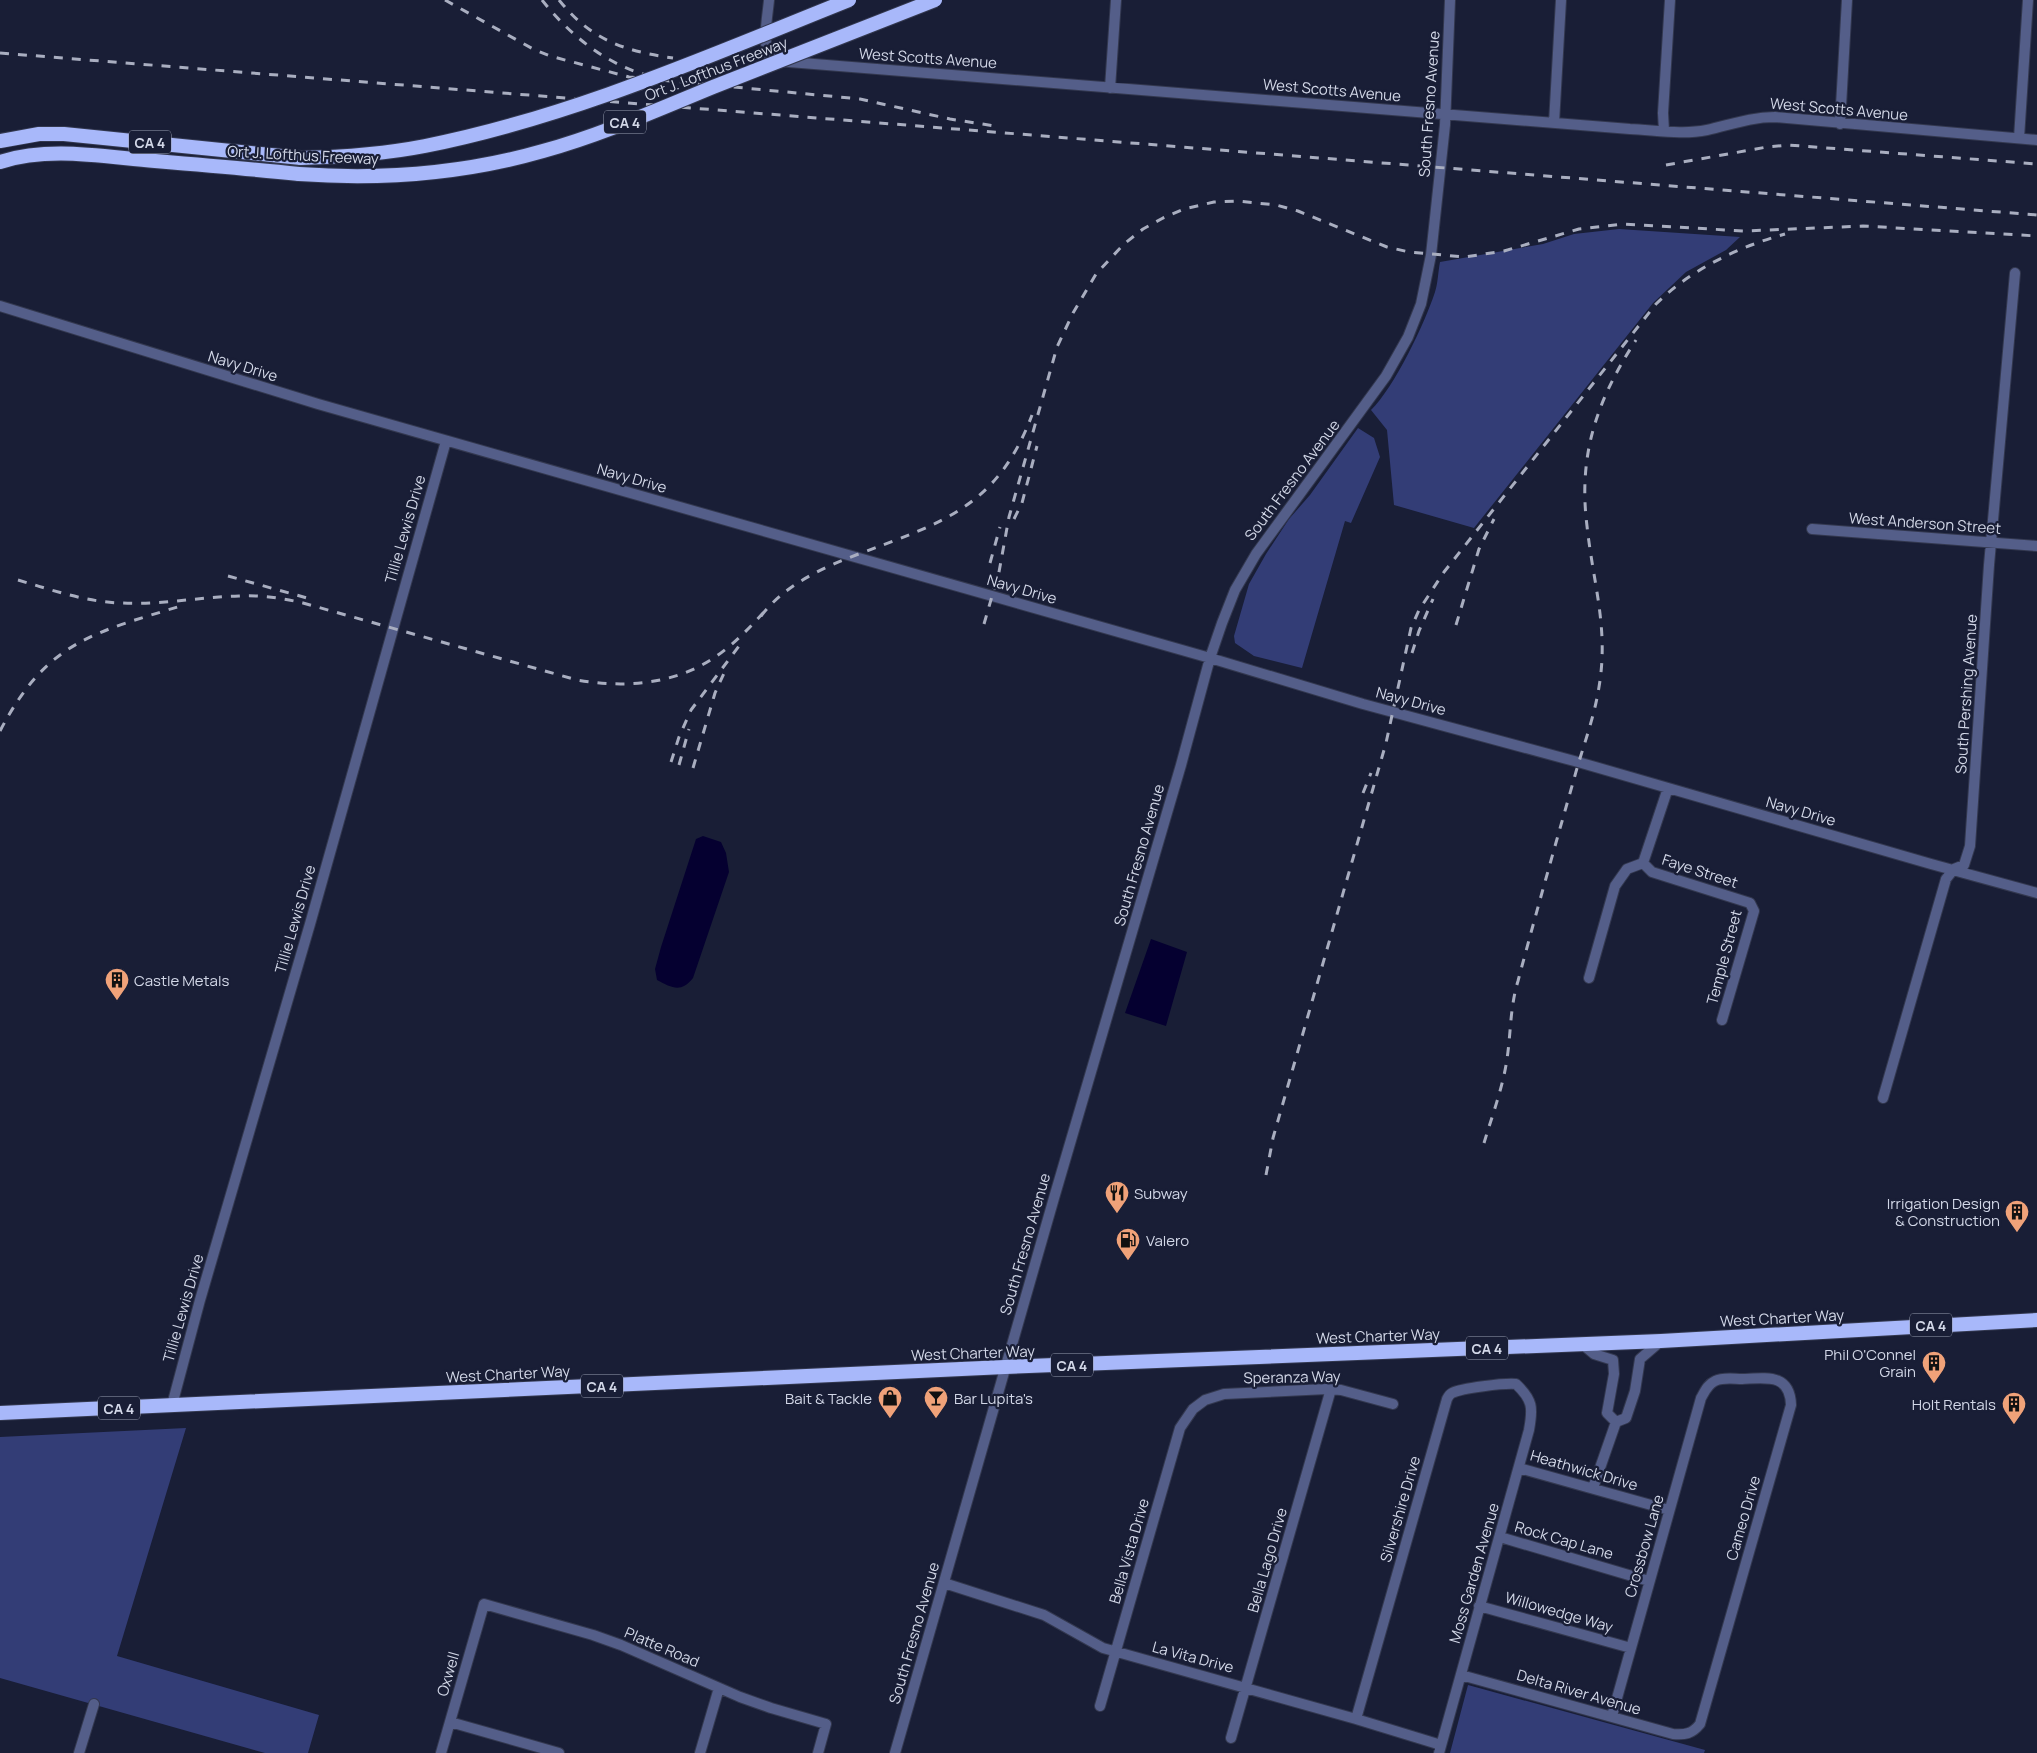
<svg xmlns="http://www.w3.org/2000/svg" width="2037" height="1753" viewBox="0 0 2037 1753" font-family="Manrope,sans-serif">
<rect width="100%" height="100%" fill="#191e36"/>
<path fill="#333d76" d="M 1619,229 L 1740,237 L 1726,250 L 1686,272 L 1653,303 L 1474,528 L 1394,505 L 1387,430 L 1371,410 C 1394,388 1425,323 1435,292 C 1438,283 1438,272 1440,262 L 1543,244 L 1574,234 Z
M 1358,428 L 1374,438 L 1380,457 L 1351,523 L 1345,521 L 1302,668 L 1254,656 L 1235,643 L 1234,636 L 1249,584 L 1266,554 L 1289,519 L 1310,495 Z
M 186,1428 L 117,1656 L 319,1715 L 308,1753 L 265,1753 L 0,1678 L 0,1437 Z
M 1468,1685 L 1705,1750 L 1704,1753 L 1450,1753 Z"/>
<path fill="#050030" d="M 703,836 L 721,842 L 726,853 L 729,872 L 693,978 C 681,993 672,988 657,980 L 655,969 L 661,947 L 696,839 Z
M 1151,939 L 1187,952 L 1166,1026 L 1125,1013 Z"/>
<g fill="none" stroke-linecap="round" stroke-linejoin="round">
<defs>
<path id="minor" d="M 769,0 C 768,14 760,51 773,59 C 777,62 784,62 789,62 L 1630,129 C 1655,130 1682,135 1707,130 C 1730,125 1750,117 1775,117 L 2037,140
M 1110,88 L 1116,0
M 1554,123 L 1561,0
M 1840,124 L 1847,0
M 1664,131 L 1663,113 L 1670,0
M 2019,138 L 2028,0
M 0,306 L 318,404 L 1210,658 L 1363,704 L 1578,762 L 1931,864 L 2037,893
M 1812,529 L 2037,546
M 1643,863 L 1652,872 L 1750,903 L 1754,911 L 1722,1020
M 1643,863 L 1668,788
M 1589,978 L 1615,886 L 1627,869 L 1643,863
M 1883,1098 L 1946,879 L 1954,869 L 1964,865 L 1970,846 L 1989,565 L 2015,273
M 1582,1344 L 1594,1354 L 1613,1360 L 1614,1374 L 1607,1413 L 1616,1422
M 172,1405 L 200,1300 L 310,924 L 446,441
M 1616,1422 L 1626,1418 L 1635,1391 L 1640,1359 L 1661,1341
M 1519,1468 L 1669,1510
M 1593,1488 L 1616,1422
M 1500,1537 L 1649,1581
M 944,1583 L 1044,1615 L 1103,1648 L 1356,1719 L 1441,1745
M 1479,1606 L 1631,1648
M 1461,1675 L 1673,1734 C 1685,1735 1692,1734 1700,1724 L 1791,1405 C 1790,1373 1766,1378 1742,1379 C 1734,1379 1723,1377 1715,1381 C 1708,1384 1705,1391 1701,1398 L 1612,1716
M 1100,1706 L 1180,1428 L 1193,1409 L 1205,1400 L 1224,1394 L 1327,1389 L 1341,1390 L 1393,1404
M 1356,1719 L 1447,1399 C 1448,1397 1450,1394 1452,1393 C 1462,1388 1504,1383 1516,1384 C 1533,1400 1533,1408 1529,1430 L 1439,1753
M 450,1722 L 559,1753
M 1231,1738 L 1331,1389
M 79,1753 L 94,1704
M 441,1753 L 484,1604 L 593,1635 L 621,1645 L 740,1697 L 771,1708 L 826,1724 L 818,1753
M 700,1753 L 719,1688
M 895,1753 L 1054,1198 L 1181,765 L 1210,658 L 1222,623 L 1235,590 L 1256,554 L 1386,376 L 1408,337 L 1421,304 L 1431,255 L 1445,125 L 1450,0"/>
<path id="highway" d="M 0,141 L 39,134 L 64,134 L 301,158
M 0,162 C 50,146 104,157 155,161 C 203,165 251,169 299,174
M 0,1413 L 1005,1367 L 1661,1341 L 2037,1320"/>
</defs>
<use href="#minor" stroke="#33384f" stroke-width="12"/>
<use href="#highway" stroke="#33384f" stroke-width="16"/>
<use href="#minor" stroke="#545e89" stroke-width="10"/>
<use href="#highway" stroke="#a8b8fa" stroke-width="14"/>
<path stroke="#a9aec0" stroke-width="3" stroke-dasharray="9 9" stroke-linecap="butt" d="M 445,0 L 533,49 L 550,56 L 629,77 L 860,99 L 950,119 L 995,126
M 542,0 C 569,34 604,63 646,75
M 559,0 C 591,40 624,51 673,58
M 0,53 L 2037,215
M 1666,165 L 1767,147 L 1788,145 L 2037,164
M 1014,519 L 1022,503 L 1037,446
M 990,563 L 1000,527
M 228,576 L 307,598
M 18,580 C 52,590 86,602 121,603 C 161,605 200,597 239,596 C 261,595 282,598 303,603 L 577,680 C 629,689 683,684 726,649 C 740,638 752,625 764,612
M 761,616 C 785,585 820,569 856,555 C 941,523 997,508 1032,415
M 984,624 L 999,572 L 1009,517 L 1057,347 L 1073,313 L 1096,274 L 1124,244 L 1143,229 L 1163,218 L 1184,209 L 1214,202 L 1237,201 L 1276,205 L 1298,211 L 1387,247 L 1409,252 L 1465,257 L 1504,251 L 1579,229 L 1623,224 L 1744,231 L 1863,226 L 2037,236
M 1456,625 L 1479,549 L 1494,519
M 1412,653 L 1419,631 L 1433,599
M 0,731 C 47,641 93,633 184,605
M 671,762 L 679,737 L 691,710 L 742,642
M 679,765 L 689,729
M 693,768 L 715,693 L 725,671
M 1363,793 L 1371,773
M 1484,1143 C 1492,1116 1503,1087 1507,1059 C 1511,1032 1510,1007 1518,981 C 1536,913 1555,846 1574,779 C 1582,749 1594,719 1599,687 C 1609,628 1593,583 1587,526 C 1578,454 1597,400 1636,340
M 1266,1175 L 1273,1138 L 1386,743 L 1411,628 L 1419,610 L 1444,572 L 1656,304 C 1690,270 1738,247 1785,234"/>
<defs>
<path id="highway-bridge" d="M 301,158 C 342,157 384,154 425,146 C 572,117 711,55 849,0
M 299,174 C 382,180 463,174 543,151 C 601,135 657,110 713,87 C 787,58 861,29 935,0"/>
</defs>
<use href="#highway-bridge" stroke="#33384f" stroke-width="16" stroke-linecap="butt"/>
<use href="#highway-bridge" stroke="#a8b8fa" stroke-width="14"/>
</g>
<defs>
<symbol id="building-pin" viewBox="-11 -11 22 30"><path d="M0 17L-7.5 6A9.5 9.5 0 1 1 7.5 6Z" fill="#f0a279" stroke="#191e36"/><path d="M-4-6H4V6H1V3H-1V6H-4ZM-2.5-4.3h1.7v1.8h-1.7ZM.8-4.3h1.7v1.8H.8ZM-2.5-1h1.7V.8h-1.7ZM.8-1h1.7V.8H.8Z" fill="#111"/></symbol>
<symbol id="restaurant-pin" viewBox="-11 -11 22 30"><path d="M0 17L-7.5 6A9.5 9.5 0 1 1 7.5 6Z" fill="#f0a279" stroke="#191e36"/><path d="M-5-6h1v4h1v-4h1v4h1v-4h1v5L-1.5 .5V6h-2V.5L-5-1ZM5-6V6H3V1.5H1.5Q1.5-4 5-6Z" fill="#111"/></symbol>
<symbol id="fuel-pin" viewBox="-11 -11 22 30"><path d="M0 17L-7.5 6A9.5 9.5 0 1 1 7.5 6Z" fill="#f0a279" stroke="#191e36"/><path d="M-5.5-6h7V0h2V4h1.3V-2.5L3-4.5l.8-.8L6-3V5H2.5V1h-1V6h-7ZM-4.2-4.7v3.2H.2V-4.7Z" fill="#111"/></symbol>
<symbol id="shop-pin" viewBox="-11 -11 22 30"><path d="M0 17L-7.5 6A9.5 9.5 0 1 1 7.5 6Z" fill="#f0a279" stroke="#191e36"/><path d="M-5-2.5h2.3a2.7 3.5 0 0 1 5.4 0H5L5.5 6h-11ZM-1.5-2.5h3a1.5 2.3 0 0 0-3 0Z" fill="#111"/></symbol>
<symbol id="bar-pin" viewBox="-11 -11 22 30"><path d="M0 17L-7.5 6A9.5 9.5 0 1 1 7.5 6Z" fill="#f0a279" stroke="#191e36"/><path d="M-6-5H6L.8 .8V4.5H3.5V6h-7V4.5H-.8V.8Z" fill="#111"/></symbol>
</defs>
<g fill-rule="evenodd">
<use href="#building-pin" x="103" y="966" width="28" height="38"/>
<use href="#restaurant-pin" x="1103" y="1179" width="28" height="38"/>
<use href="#building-pin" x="2003" y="1198" width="28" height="38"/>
<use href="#fuel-pin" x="1114" y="1226" width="28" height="38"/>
<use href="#building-pin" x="1920" y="1349" width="28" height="38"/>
<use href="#shop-pin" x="876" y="1384" width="28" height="38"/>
<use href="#bar-pin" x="922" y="1384" width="28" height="38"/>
<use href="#building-pin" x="2000" y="1390" width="28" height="38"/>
</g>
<g text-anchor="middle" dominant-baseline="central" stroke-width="4.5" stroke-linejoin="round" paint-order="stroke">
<g fill="#191e36" stroke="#9aa0b2" stroke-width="1">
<rect x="604" y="110.5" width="42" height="23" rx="4"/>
<rect x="129" y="130.5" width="42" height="23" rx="4"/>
<rect x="1910" y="1313.5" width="42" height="23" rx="4"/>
<rect x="1466" y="1336.5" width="42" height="23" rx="4"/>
<rect x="1051" y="1353.5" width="42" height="23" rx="4"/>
<rect x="581" y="1374.5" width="42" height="23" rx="4"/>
<rect x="98" y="1396.5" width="42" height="23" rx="4"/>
</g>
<g font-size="14" font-weight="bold" fill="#d2d7e7">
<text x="625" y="122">CA 4</text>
<text x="150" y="142">CA 4</text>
<text x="1931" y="1325">CA 4</text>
<text x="1487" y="1348">CA 4</text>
<text x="1072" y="1365">CA 4</text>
<text x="602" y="1386">CA 4</text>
<text x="119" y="1408">CA 4</text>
</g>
<g font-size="15" fill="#d2d7e7" stroke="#191e36">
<text transform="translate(928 58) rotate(4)">West Scotts Avenue</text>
<text transform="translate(716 69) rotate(-21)">Ort J. Lofthus Freeway</text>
<text transform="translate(1332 90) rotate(5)">West Scotts Avenue</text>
<text transform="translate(1429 104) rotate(-86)">South Fresno Avenue</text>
<text transform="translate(1839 109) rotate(5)">West Scotts Avenue</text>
<text transform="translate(303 155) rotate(3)">Ort J. Lofthus Freeway</text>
<text transform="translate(243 366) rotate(17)">Navy Drive</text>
<text transform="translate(632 478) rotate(16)">Navy Drive</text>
<text transform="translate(1292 480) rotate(-53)">South Fresno Avenue</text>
<text transform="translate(1925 523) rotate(4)">West Anderson Street</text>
<text transform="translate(405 529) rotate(-74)">Tillie Lewis Drive</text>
<text transform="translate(1022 589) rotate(16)">Navy Drive</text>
<text transform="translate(1966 694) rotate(-86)">South Pershing Avenue</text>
<text transform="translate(1411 701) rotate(15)">Navy Drive</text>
<text transform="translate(1801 811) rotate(16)">Navy Drive</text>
<text transform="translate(1139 855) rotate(-74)">South Fresno Avenue</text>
<text transform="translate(1700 871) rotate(18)">Faye Street</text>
<text transform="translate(295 919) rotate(-74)">Tillie Lewis Drive</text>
<text transform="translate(1724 957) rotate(-75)">Temple Street</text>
<text transform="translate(1025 1244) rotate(-74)">South Fresno Avenue</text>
<text transform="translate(183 1308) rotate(-74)">Tillie Lewis Drive</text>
<text transform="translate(1782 1318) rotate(-3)">West Charter Way</text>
<text transform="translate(1378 1336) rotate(-2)">West Charter Way</text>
<text transform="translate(973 1353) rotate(-2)">West Charter Way</text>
<text transform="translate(508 1374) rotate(-3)">West Charter Way</text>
<text transform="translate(1292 1377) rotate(-1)">Speranza Way</text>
<text transform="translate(1584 1470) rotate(16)">Heathwick Drive</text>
<text transform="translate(1400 1509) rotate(-74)">Silvershire Drive</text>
<text transform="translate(1743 1518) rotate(-74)">Cameo Drive</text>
<text transform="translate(1564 1540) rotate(16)">Rock Cap Lane</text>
<text transform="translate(1644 1546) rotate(-74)">Crossbow Lane</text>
<text transform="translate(1129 1551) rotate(-74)">Bella Vista Drive</text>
<text transform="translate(1267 1560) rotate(-74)">Bella Lago Drive</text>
<text transform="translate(1474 1573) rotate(-74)">Moss Garden Avenue</text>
<text transform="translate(1559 1612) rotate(16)">Willowedge Way</text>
<text transform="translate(914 1633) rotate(-74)">South Fresno Avenue</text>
<text transform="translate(662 1647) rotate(23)">Platte Road</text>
<text transform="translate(1193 1657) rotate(15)">La Vita Drive</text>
<text transform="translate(448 1674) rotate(-74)">Oxwell</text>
<text transform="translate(1579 1692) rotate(16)">Delta River Avenue</text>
</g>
<g font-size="15" fill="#d2d7e7" stroke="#191e36" text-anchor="start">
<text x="134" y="980">Castle Metals</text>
<text x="1134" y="1193">Subway</text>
<text x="2000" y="1203" text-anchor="end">Irrigation Design<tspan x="2000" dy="17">&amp; Construction</tspan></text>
<text x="1146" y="1240">Valero</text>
<text x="1916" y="1354" text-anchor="end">Phil O'Connel<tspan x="1916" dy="17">Grain</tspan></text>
<text x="872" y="1398" text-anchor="end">Bait &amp; Tackle</text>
<text x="954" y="1398">Bar Lupita's</text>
<text x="1996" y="1404" text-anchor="end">Holt Rentals</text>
</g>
</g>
</svg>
